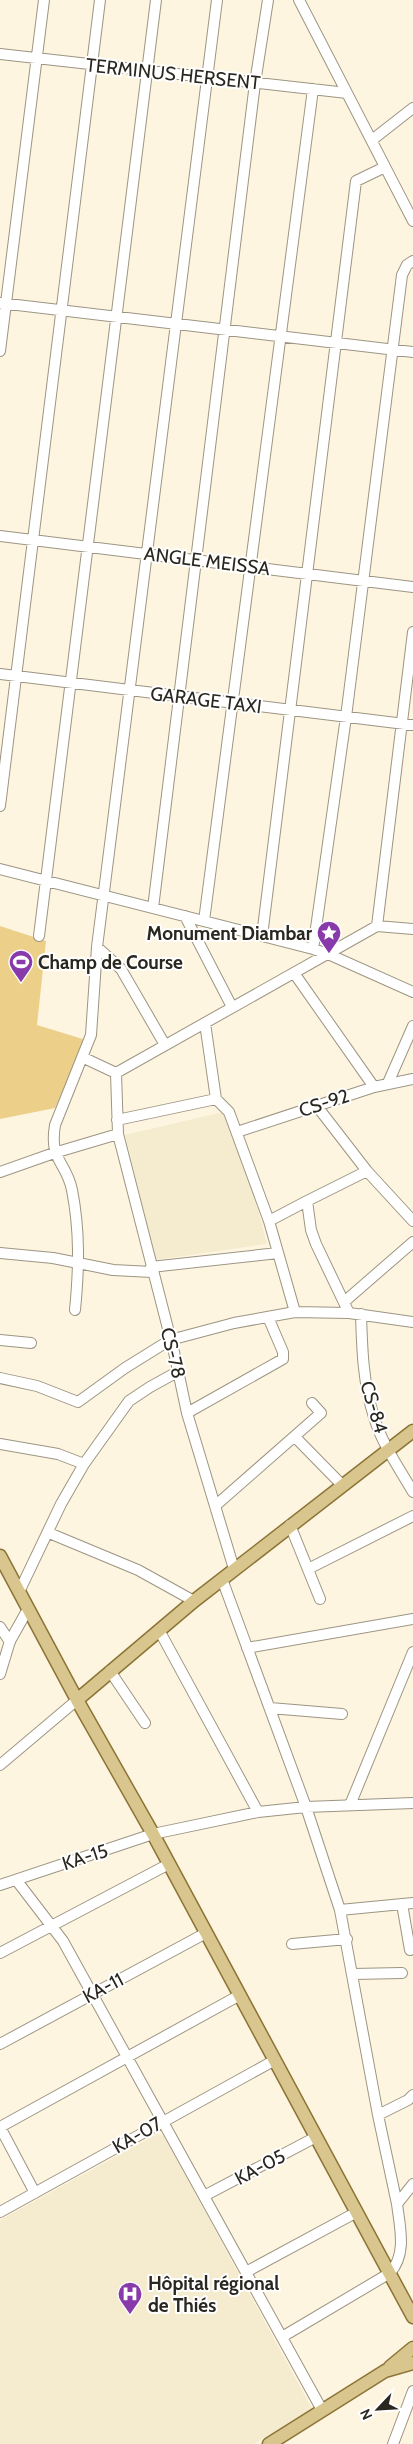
<svg xmlns="http://www.w3.org/2000/svg" width="413" height="2444" viewBox="0 0 413 2444" font-family="Cabin,sans-serif">
<rect width="100%" height="100%" fill="#fdf5e0"/>
<path fill="#f5ebcf" d="M 223,1112 L 259,1213 L 267,1244 L 156,1260 L 125,1135 Z
M 157,2134 L 164,2136 L 312,2409 L 254,2444 L 0,2444 L 0,2220 Z"/>
<path fill="#ecd08a" d="M 0,926 L 46,941 L 37,1025 L 86,1040 L 55,1108 L 0,1119 Z"/>
<g fill="none" stroke-linecap="round" stroke-linejoin="round">
<defs>
<path id="minor" d="M 299,0 L 413,221
M 0,54 L 347,93
M 372,140 L 413,108
M 0,303 L 413,352
M 0,351 L 44,0
M 0,536 L 413,587
M 0,674 L 413,725
M 0,806 L 100,0
M 0,869 L 313,949 L 328,954 L 413,992
M 153,908 L 255,83 L 268,0
M 185,916 L 232,1007
M 204,921 L 313,89
M 377,926 L 413,632
M 39,936 L 156,0
M 262,936 L 356,181 L 385,167
M 97,947 L 121,969 L 165,1045
M 313,949 L 346,717 L 402,275 L 407,265 L 413,261
M 294,973 L 374,1087
M 205,1023 L 216,1099
M 84,1058 L 116,1073
M 116,1073 L 118,1134 L 174,1352 L 187,1413 L 234,1569
M 116,1073 L 377,926 L 413,929
M 388,1083 L 413,1026
M 316,1105 L 367,1171 L 413,1221
M 117,1120 L 216,1099 L 229,1112 L 269,1221 L 295,1312
M 237,1132 L 374,1087 L 413,1079
M 0,1172 L 54,1153 L 118,1134
M 269,1221 L 307,1201
M 0,1253 L 53,1258 L 113,1270 L 152,1272
M 151,1267 L 278,1253
M 344,1302 L 413,1242
M 75,1310 C 79,1269 80,1231 72,1190 C 66,1161 49,1161 55,1125 L 91,1035 L 97,947 L 217,0
M 349,1313 L 316,1244 L 311,1230 L 307,1201 L 367,1171
M 361,1314 C 362,1349 363,1383 374,1417 C 382,1444 399,1468 413,1492
M 0,1340 L 31,1343
M 0,1378 L 37,1386 L 78,1402 L 125,1368 L 170,1340 L 234,1323 L 295,1312 L 349,1313 L 413,1322
M 187,1413 L 283,1359 L 283,1352 L 268,1317
M 295,1437 L 342,1485
M 0,1444 L 58,1454 L 84,1464
M 215,1506 L 321,1413 L 312,1403
M 290,1525 L 320,1599
M 49,1533 L 138,1570 L 194,1601
M 308,1569 L 413,1516
M 222,1579 L 306,1807 L 340,1910 L 378,2115 L 397,2204
M 19,1592 L 61,1504 L 84,1464 L 129,1401 L 150,1387 L 179,1371
M 0,1627 L 10,1642
M 159,1630 L 258,1812
M 247,1648 L 413,1619
M 110,1671 L 145,1723
M 0,1674 L 10,1641 L 28,1609
M 270,1708 L 342,1714
M 0,1765 L 77,1700
M 350,1805 L 413,1652
M 17,1881 L 63,1941 L 322,2410
M 0,1885 L 153,1834 L 258,1812 L 306,1807 L 413,1803
M 402,1904 L 410,1950
M 340,1910 L 413,1903
M 292,1944 L 347,1939
M 0,1953 L 169,1864
M 353,1974 L 402,1973
M 0,2044 L 206,1933
M 378,2115 L 408,2100 L 413,2095
M 0,2127 L 240,1995
M 0,2127 L 35,2193
M 204,2196 L 316,2137
M 0,2212 L 275,2060
M 246,2272 L 357,2212
M 282,2337 L 390,2273 C 407,2254 400,2228 397,2204 L 413,2184
M 393,2444 L 413,2391"/>
<path id="major" d="M 0,1556 L 77,1700 L 153,1834 L 413,2317
M 77,1700 L 194,1601 L 413,1431
M 390,2367 L 413,2348
M 269,2444 L 385,2371 L 413,2363"/>
</defs>
<use href="#minor" stroke="#9d9583" stroke-width="12"/>
<use href="#major" stroke="#8b7436" stroke-width="15"/>
<use href="#minor" stroke="#fff" stroke-width="10"/>
<use href="#major" stroke="#d9c58e" stroke-width="12"/>
</g>
<defs>
<symbol id="sight-pin" viewBox="-11 -11 22 30"><path d="M0 17L-7.5 6A9.5 9.5 0 1 1 7.5 6Z" fill="#883aab" stroke="#fff"/><path d="M0-6L1.8-2.2L6-1.7L2.9 1.2L3.7 5.4L0 3.3L-3.7 5.4L-2.9 1.2L-6-1.7L-1.8-2.2Z" fill="#fff"/></symbol>
<symbol id="stadium-pin" viewBox="-11 -11 22 30"><path d="M0 17L-7.5 6A9.5 9.5 0 1 1 7.5 6Z" fill="#883aab" stroke="#fff"/><path d="M0-5a6.5 5 0 1 0 0 10a6.5 5 0 1 0 0-10ZM-3.5-1.8h7v3.6h-7Z" fill="#fff"/></symbol>
<symbol id="hospital-pin" viewBox="-11 -11 22 30"><path d="M0 17L-7.5 6A9.5 9.5 0 1 1 7.5 6Z" fill="#883aab" stroke="#fff"/><path d="M-5-5h3v3.5h4V-5h3V5h-3V1.5h-4V5h-3Z" fill="#fff"/></symbol>
</defs>
<g fill-rule="evenodd">
<use href="#sight-pin" x="315" y="919" width="28" height="38"/>
<use href="#stadium-pin" x="7" y="948" width="28" height="38"/>
<use href="#hospital-pin" x="116" y="2280" width="28" height="38"/>
</g>
<g text-anchor="middle" dominant-baseline="central" stroke-width="4" stroke-linejoin="round" paint-order="stroke">
<g font-size="19" fill="#2a2720" stroke="#fff">
<text transform="translate(173 74) rotate(6)">TERMINUS HERSENT</text>
<text transform="translate(207 561) rotate(7)">ANGLE MEISSA</text>
<text transform="translate(206 700) rotate(7)">GARAGE TAXI</text>
<text transform="translate(324 1103) rotate(-18)">CS-92</text>
<text transform="translate(173 1353) rotate(76)">CS-78</text>
<text transform="translate(374 1407) rotate(73)">CS-84</text>
<text transform="translate(85 1857) rotate(-18)">KA-15</text>
<text transform="translate(103 1988) rotate(-28)">KA-11</text>
<text transform="translate(137 2135) rotate(-30)">KA-07</text>
<text transform="translate(260 2167) rotate(-28)">KA-05</text>
</g>
<g font-size="19" font-weight="bold" fill="#2a2720" stroke="#fff" text-anchor="start">
<text x="312" y="933" text-anchor="end">Monument Diambar</text>
<text x="38" y="962">Champ de Course</text>
<text x="148" y="2283">Hôpital régional<tspan x="148" dy="22">de Thiés</tspan></text>
</g>
</g>
<g transform="translate(378 2409) rotate(245)" stroke="#ffffff" stroke-width="4" paint-order="stroke">
<path d="M0-4L9 19L0 12L-9 19Z" fill="#2a2720"/>
<text y="-8" font-size="14" font-weight="bold" text-anchor="middle" fill="#2a2720">N</text>
</g>
</svg>
